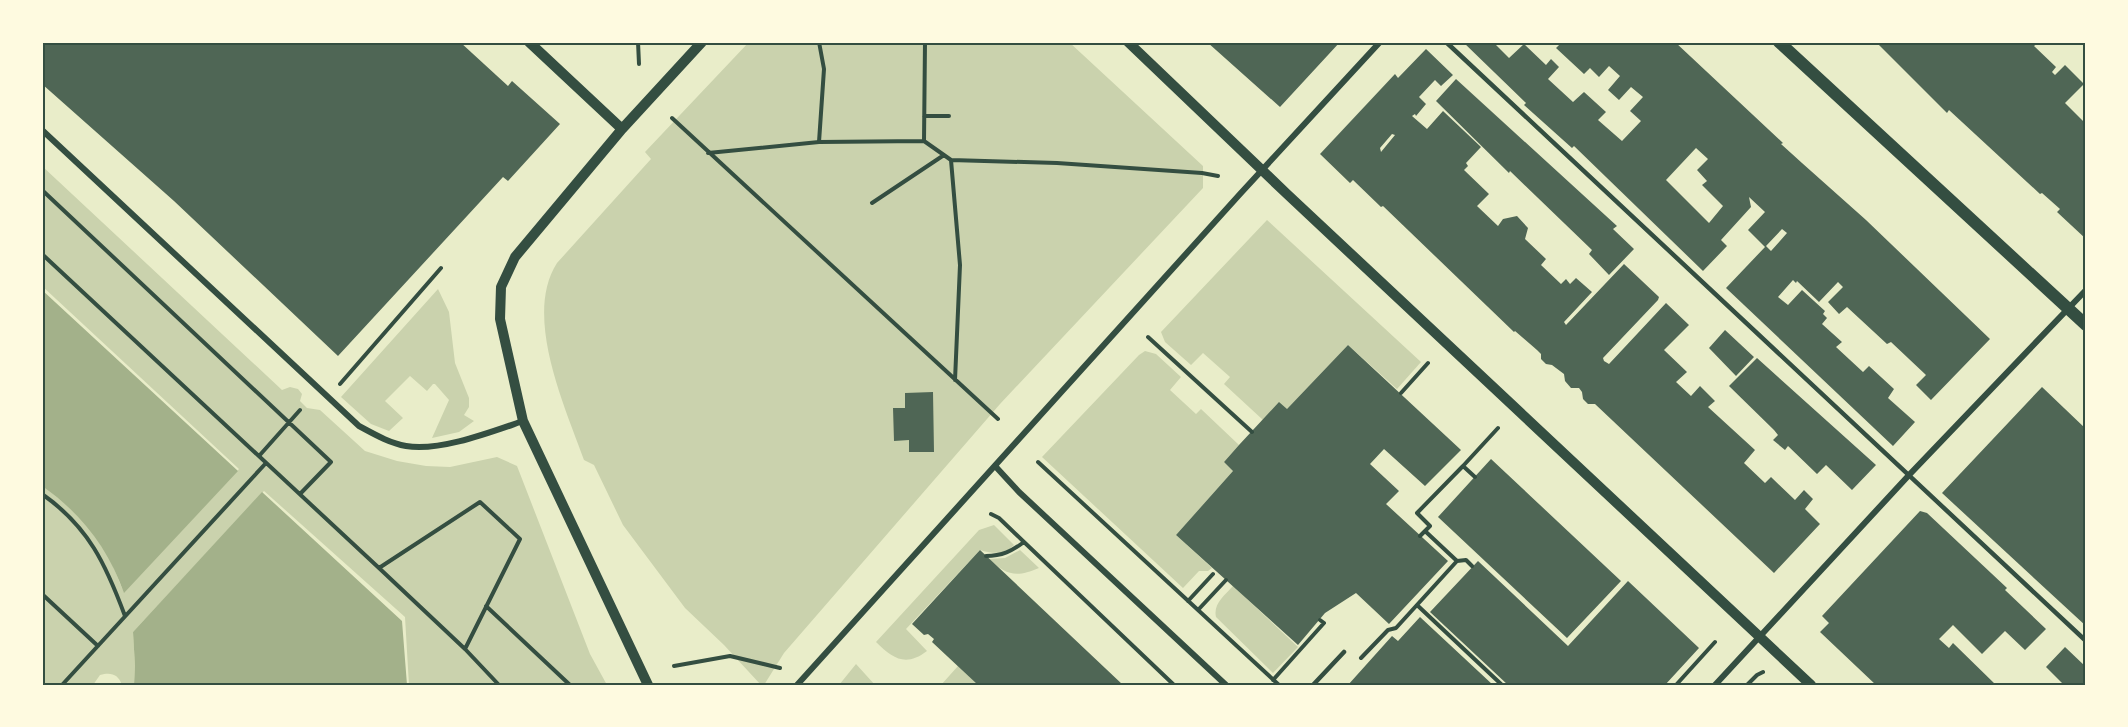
<svg xmlns="http://www.w3.org/2000/svg" width="2128" height="727" viewBox="0 0 2128 727" font-family="Ubuntu,sans-serif">
<rect width="100%" height="100%" fill="#e9edc9"/>
<path fill="#cad2ad" d="M 749,42 L 1069,42 L 1203,166 L 1203,188 L 1000,404 L 784,653 L 764,685 L 761,685 L 724,645 L 685,608 L 623,525 L 594,465 L 584,460 C 565,407 523,316 557,263 L 651,159 L 645,152 Z
M 42,166 L 282,390 L 290,387 L 298,389 L 302,394 L 300,401 L 307,408 L 320,410 L 365,451 L 397,461 L 426,466 L 450,467 L 497,457 L 517,466 L 590,654 L 607,685 L 409,685 L 405,617 L 264,491 L 133,632 L 135,666 L 134,685 L 122,685 C 118,674 111,672 100,675 L 93,685 L 42,685 L 42,486 C 68,504 91,526 107,554 C 114,566 118,580 124,592 L 239,469 L 42,286 Z
M 1267,220 L 1421,362 L 1397,389 L 1348,345 L 1287,409 L 1263,420 L 1224,384 L 1230,377 L 1203,353 L 1191,365 L 1165,342 L 1161,332 Z
M 438,289 L 449,312 L 455,363 L 469,398 L 469,407 L 464,415 L 474,421 L 459,432 L 432,438 L 449,400 L 435,384 L 433,384 L 427,391 L 410,376 L 385,401 L 403,418 L 389,431 L 371,424 L 341,397 Z
M 1145,351 L 1156,354 L 1181,377 L 1170,390 L 1196,414 L 1201,409 L 1239,445 L 1224,462 L 1233,471 L 1176,535 L 1212,568 L 1208,571 L 1199,571 L 1183,588 L 1042,457 L 1139,355 Z
M 994,525 L 1014,545 C 1004,555 993,554 980,550 L 906,629 L 927,651 C 906,667 893,659 876,642 L 979,530 Z
M 1020,550 L 1039,568 C 1016,578 1006,575 989,559 L 1005,558 Z
M 1233,586 L 1298,647 L 1273,673 L 1216,617 C 1213,604 1224,596 1233,586 Z
M 856,664 L 875,685 L 839,685 Z
M 958,666 L 978,685 L 941,685 Z"/>
<path fill="#a3b18a" d="M 42,290 L 238,471 L 124,593 C 108,548 81,513 42,486 Z
M 262,492 L 402,621 L 407,685 L 134,685 L 135,666 L 133,632 Z"/>
<path fill="#4f6655" fill-rule="evenodd" d="M 42,42 L 460,42 L 508,86 L 512,81 L 560,124 L 508,181 L 503,177 L 338,356 L 174,201 L 42,84 Z
M 1207,42 L 1340,42 L 1280,107 Z
M 1463,42 L 1493,42 L 1509,58 L 1524,44 L 1546,65 L 1551,59 L 1559,67 L 1548,79 L 1573,102 L 1584,92 L 1606,112 L 1598,120 L 1622,141 L 1641,121 L 1630,111 L 1643,97 L 1631,87 L 1619,100 L 1608,90 L 1620,76 L 1609,66 L 1599,77 L 1590,68 L 1584,74 L 1556,48 L 1562,42 L 1675,42 L 1783,143 L 1781,144 L 1802,163 L 1866,220 L 1990,339 L 1931,400 L 1916,385 L 1926,375 L 1891,342 L 1887,344 L 1847,307 L 1839,314 L 1828,302 L 1843,287 L 1838,282 L 1819,302 L 1797,281 L 1796,283 L 1793,280 L 1778,297 L 1788,305 L 1802,290 L 1825,311 L 1823,314 L 1827,318 L 1822,324 L 1842,342 L 1836,347 L 1863,372 L 1869,366 L 1894,389 L 1888,398 L 1915,422 L 1893,446 L 1726,288 L 1765,247 L 1748,230 L 1765,212 L 1749,197 L 1751,207 L 1721,240 L 1727,246 L 1703,271 L 1574,146 L 1572,148 L 1524,105 L 1526,103 ZM 1696,148 L 1708,159 L 1697,170 L 1707,181 L 1702,185 L 1723,206 L 1709,223 L 1666,180 ZM 1782,229 L 1787,233 L 1771,251 L 1766,246 Z
M 1876,42 L 2039,42 L 2034,46 L 2056,67 L 2052,72 L 2055,75 L 2065,65 L 2084,84 L 2065,103 L 2086,124 L 2086,239 L 2057,212 L 2060,209 L 2042,193 L 2040,194 L 1949,110 L 1947,113 Z
M 1426,49 L 1453,75 L 1441,86 L 1435,80 L 1419,97 L 1426,104 L 1416,116 L 1415,114 L 1412,116 L 1427,129 L 1443,111 L 1481,147 L 1466,163 L 1468,166 L 1464,170 L 1489,194 L 1477,206 L 1498,226 L 1503,219 L 1517,216 L 1528,228 L 1525,239 L 1546,259 L 1541,265 L 1561,284 L 1566,279 L 1570,284 L 1576,278 L 1592,292 L 1564,322 L 1566,325 L 1624,264 L 1659,297 L 1658,300 L 1603,358 L 1604,361 L 1609,364 L 1666,303 L 1689,325 L 1664,350 L 1687,372 L 1676,382 L 1691,396 L 1700,386 L 1715,401 L 1708,407 L 1755,450 L 1744,463 L 1765,483 L 1771,477 L 1795,500 L 1804,490 L 1813,499 L 1805,509 L 1820,524 L 1774,573 L 1595,404 L 1588,404 L 1583,399 L 1582,392 L 1579,388 L 1571,388 L 1565,381 L 1564,374 L 1552,365 L 1546,364 L 1541,359 L 1541,354 L 1537,350 L 1515,331 L 1514,332 L 1383,206 L 1381,207 L 1353,180 L 1350,183 L 1320,154 L 1395,74 L 1398,78 ZM 1392,134 L 1395,135 L 1381,152 L 1380,148 Z
M 1456,79 L 1617,226 L 1613,229 L 1634,249 L 1609,275 L 1589,254 L 1592,250 L 1510,171 L 1509,173 L 1436,101 Z
M 1725,330 L 1754,357 L 1736,376 L 1709,348 Z
M 1348,345 L 1461,450 L 1425,486 L 1384,449 L 1370,464 L 1399,491 L 1386,504 L 1448,561 L 1389,624 L 1356,593 L 1325,613 L 1298,645 L 1176,535 L 1233,471 L 1224,462 L 1239,445 L 1279,402 L 1287,409 Z
M 1757,358 L 1876,465 L 1852,490 L 1826,465 L 1817,474 L 1788,446 L 1785,450 L 1773,440 L 1778,435 L 1774,430 L 1729,386 Z
M 2042,387 L 2086,429 L 2086,626 L 1942,493 Z
M 933,392 L 934,452 L 909,452 L 909,440 L 894,441 L 893,408 L 905,408 L 905,393 Z
M 1491,459 L 1621,581 L 1567,638 L 1438,517 Z
M 1920,511 L 1927,513 L 2007,588 L 2005,590 L 2046,629 L 2025,650 L 2005,631 L 1982,654 L 1953,625 L 1939,639 L 1949,648 L 1953,643 L 1996,685 L 1876,685 L 1820,632 L 1829,623 L 1822,616 Z
M 980,550 L 1123,685 L 978,685 L 932,642 L 934,639 L 928,634 L 924,635 L 912,624 Z
M 1478,561 L 1568,646 L 1628,581 L 1699,648 L 1665,685 L 1508,685 L 1430,612 Z
M 1420,617 L 1493,685 L 1348,685 L 1392,636 L 1398,641 Z
M 2065,647 L 2086,667 L 2086,685 L 2064,685 L 2046,667 Z"/>
<g fill="none" stroke-linecap="round" stroke-linejoin="round">
<path stroke="#344e41" stroke-width="4" d="M 638,42 L 639,64
M 819,42 L 824,69 L 819,142
M 924,116 L 949,116
M 672,118 L 998,419
M 924,141 L 925,42
M 708,153 L 819,142 L 924,141 L 951,160 L 1057,163 L 1202,173 L 1218,176
M 951,160 L 960,265 L 955,380
M 42,190 L 331,462 L 300,494
M 872,203 L 944,155
M 42,254 L 379,568 L 465,649 L 499,685
M 1148,337 L 1252,432
M 340,384 L 441,268
M 1401,393 L 1428,363
M 259,456 L 300,410
M 1038,462 L 1198,610
M 1475,477 L 1463,466 L 1498,428
M 42,494 C 89,527 106,565 125,616
M 1420,536 L 1425,531
M 1024,542 L 1174,685
M 986,556 C 1002,556 1012,551 1024,542 L 999,518 L 991,514
M 1457,561 L 1466,560 L 1472,566
M 379,568 L 480,502 L 520,539 L 465,649
M 1226,580 L 1198,610 L 1279,685
M 42,594 L 98,646
M 1188,601 L 1213,574
M 1417,605 L 1502,685
M 486,606 L 570,685
M 1361,658 L 1388,630 L 1396,628 L 1457,561 L 1425,531 L 1430,526 L 1417,513 L 1463,466
M 674,666 L 730,656 L 780,668
M 1273,680 L 1324,623 L 1320,620
M 62,685 L 266,463
M 1676,685 L 1715,642
M 1747,685 L 1757,675 L 1763,672"/>
<path stroke="#344e41" stroke-width="4.5" d="M 1446,42 L 2086,641
M 1313,685 L 1344,652"/>
<path stroke="#344e41" stroke-width="6" d="M 42,130 L 359,426 C 374,434 389,443 406,446 C 439,452 491,432 523,421
M 996,467 L 1019,492 L 1226,685
M 797,685 L 1240,194 L 1380,42
M 1715,685 L 1910,474 L 2086,290"/>
<path stroke="#344e41" stroke-width="10" d="M 529,42 L 622,129
M 1128,42 L 1287,194 L 1811,685
M 648,685 L 523,421 L 500,319 L 501,287 L 515,257 L 622,129 L 702,42"/>
<path stroke="#344e41" stroke-width="12" d="M 1779,42 L 2086,325"/>
</g>
<rect width="2128" height="727" fill="none" stroke="#fefae0" stroke-width="87"/>
<rect x="44" y="44" width="2040" height="640" fill="none" stroke="#344e41" stroke-width="2"/>
</svg>
